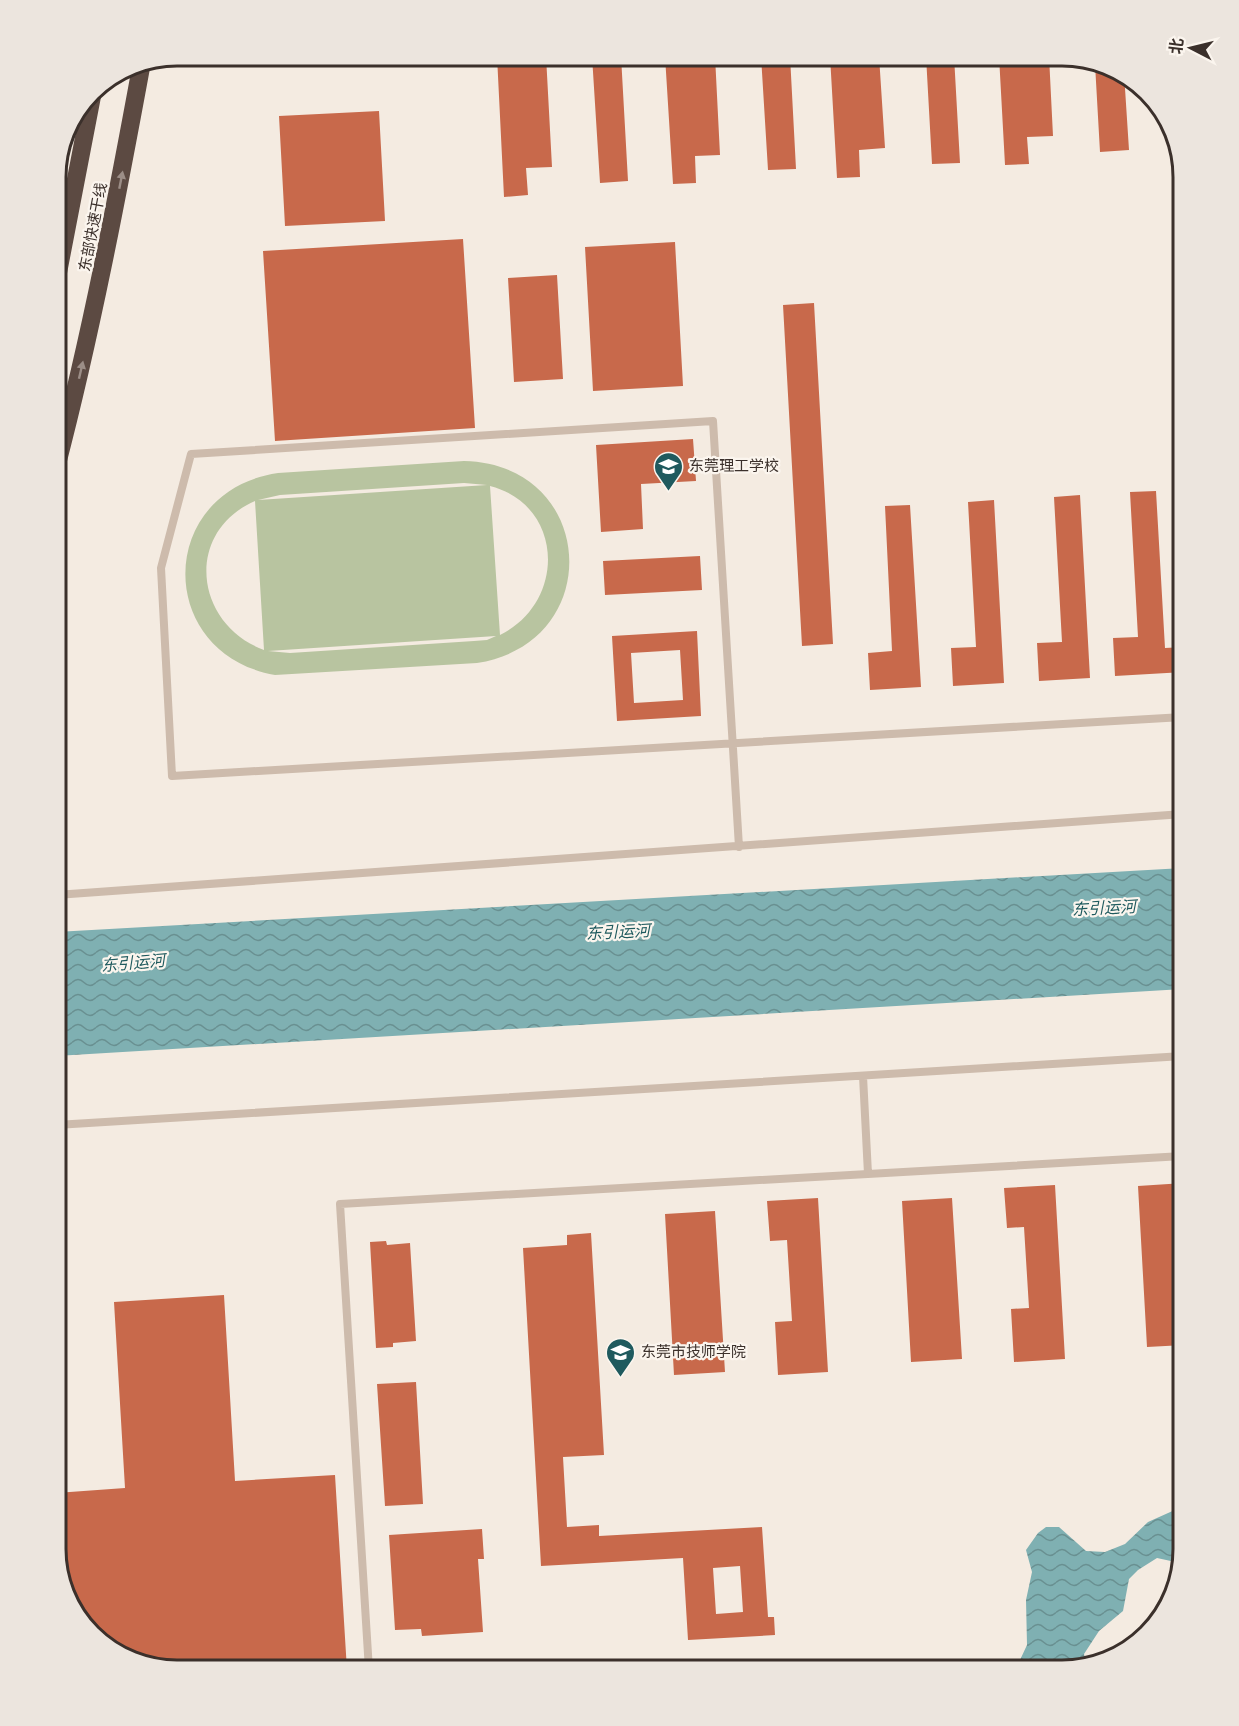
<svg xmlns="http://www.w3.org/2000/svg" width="1239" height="1726" viewBox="0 0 1239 1726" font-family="'Fira Sans Condensed','Noto Sans SC',sans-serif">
<defs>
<pattern id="water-waves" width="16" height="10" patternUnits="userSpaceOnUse" patternTransform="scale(1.5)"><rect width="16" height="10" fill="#7fb0b2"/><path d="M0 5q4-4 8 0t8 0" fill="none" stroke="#699091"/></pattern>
</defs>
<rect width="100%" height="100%" fill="#f4ebe1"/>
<path fill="#b8c4a0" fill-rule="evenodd" d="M 464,461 C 597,464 607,643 477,663 L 275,675 C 154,653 156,491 278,473 ZM 464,483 L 487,485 L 258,500 L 280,495 ZM 490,486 C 564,505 567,602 500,635 ZM 255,501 L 264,650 C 194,624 184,532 255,501 ZM 496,636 L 487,640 L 474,641 L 290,653 L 268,651 Z"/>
<path fill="url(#water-waves)" d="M 1183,868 L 1183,989 L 56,1056 L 56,932 Z
M 1177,1509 L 1183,1509 L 1183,1550 L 1180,1563 L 1157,1558 L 1138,1570 L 1129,1579 L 1123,1611 L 1099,1631 L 1084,1654 L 1086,1664 L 1063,1670 L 1007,1670 L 1020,1660 L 1027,1645 L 1026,1600 L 1032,1572 L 1026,1550 L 1038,1533 L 1046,1527 L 1059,1527 L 1086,1551 L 1105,1552 L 1125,1544 L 1148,1522 Z"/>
<path fill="#c8694b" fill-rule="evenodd" d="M 497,56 L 546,56 L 552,167 L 526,168 L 528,195 L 504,197 Z
M 592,56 L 621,56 L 628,181 L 600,183 Z
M 665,56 L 715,56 L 720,155 L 695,156 L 696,183 L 673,184 Z
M 761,56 L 790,56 L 796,169 L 768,170 Z
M 830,56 L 879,56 L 885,148 L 859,150 L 860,177 L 837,178 Z
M 926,56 L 954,56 L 960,163 L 932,164 Z
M 999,56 L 1049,56 L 1053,136 L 1027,137 L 1029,164 L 1005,165 Z
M 1095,64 L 1124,73 L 1129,150 L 1100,152 Z
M 379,111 L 385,221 L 285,226 L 279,116 Z
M 463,239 L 475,428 L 275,441 L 263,251 Z
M 675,242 L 683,386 L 593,391 L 585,247 Z
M 557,275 L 563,379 L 514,382 L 508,278 Z
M 814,303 L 833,644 L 802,646 L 783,305 Z
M 693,439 L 696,481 L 641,484 L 643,529 L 601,532 L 596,445 Z
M 1156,491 L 1165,648 L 1184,647 L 1184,672 L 1115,676 L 1113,638 L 1138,637 L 1130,492 Z
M 1080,495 L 1090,678 L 1039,681 L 1037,643 L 1062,642 L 1054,497 Z
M 994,500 L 1004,683 L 953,686 L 951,648 L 976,647 L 968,502 Z
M 910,505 L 921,687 L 870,690 L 868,653 L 892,651 L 885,506 Z
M 700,556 L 702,590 L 605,595 L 603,561 Z
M 697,631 L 701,716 L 617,721 L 612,636 ZM 680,650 L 683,700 L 634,703 L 631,653 Z
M 1184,1183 L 1184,1345 L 1147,1347 L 1138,1186 Z
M 1055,1185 L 1065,1359 L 1014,1362 L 1011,1309 L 1029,1308 L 1024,1227 L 1007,1228 L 1004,1188 Z
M 818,1198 L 828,1372 L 778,1375 L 775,1322 L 792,1321 L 787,1240 L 770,1241 L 767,1201 Z
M 952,1198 L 962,1359 L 911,1362 L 902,1201 Z
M 715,1211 L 725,1372 L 674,1375 L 665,1214 Z
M 591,1233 L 604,1455 L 563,1457 L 567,1527 L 599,1525 L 599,1536 L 762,1527 L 768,1617 L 774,1617 L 775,1635 L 688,1640 L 683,1558 L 541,1566 L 523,1248 L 567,1245 L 567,1235 ZM 740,1566 L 743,1612 L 716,1614 L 713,1568 Z
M 386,1241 L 387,1245 L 410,1243 L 416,1341 L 393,1343 L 393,1347 L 376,1348 L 370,1242 Z
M 224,1295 L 235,1481 L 335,1475 L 347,1670 L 169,1670 L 116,1654 L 72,1610 L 56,1549 L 56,1493 L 125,1488 L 114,1302 Z
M 416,1382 L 423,1504 L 385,1506 L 377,1384 Z
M 482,1529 L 484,1559 L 478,1559 L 483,1632 L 422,1636 L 421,1629 L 395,1630 L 389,1535 Z"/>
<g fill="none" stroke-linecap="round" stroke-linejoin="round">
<path stroke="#cdbbac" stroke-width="8" d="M 739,847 L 713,421 L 191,454 L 161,568 L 172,776 L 1183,717
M 56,895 L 1183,814
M 863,1076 L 868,1174
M 56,1125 L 1183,1056
M 369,1670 L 340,1204 L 1183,1156"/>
<path stroke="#5c4a42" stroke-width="18" d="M 56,283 L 93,91
M 56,468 C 91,334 117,198 142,62"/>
</g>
<defs><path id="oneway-solid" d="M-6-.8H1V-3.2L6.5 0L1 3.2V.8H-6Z" transform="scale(1.5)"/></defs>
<g fill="#9c8e87">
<use href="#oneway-solid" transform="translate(121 180) rotate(-79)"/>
<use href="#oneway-solid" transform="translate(81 370) rotate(-77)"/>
</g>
<defs>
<symbol id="university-pin" viewBox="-11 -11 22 30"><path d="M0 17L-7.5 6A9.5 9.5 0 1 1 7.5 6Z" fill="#1f5a5e" stroke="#fbf5ee"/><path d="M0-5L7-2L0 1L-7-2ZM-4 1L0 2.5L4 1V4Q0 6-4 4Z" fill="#fff"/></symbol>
</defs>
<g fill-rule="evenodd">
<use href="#university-pin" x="652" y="450" width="33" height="45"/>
<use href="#university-pin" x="604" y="1336" width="33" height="45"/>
</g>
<g text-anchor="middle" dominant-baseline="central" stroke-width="4.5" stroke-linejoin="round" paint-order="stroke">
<g font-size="15" fill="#3b302b" stroke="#fbf5ee">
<text transform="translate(93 227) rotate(-79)">东部快速干线</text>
</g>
<g font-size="15" fill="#3b302b" stroke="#fbf5ee" text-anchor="start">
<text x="689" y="466">东莞理工学校</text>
<text x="641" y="1352">东莞市技师学院</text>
</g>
<g font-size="16" font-style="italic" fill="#1f5a5e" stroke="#fbf5ee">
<text transform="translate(1104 908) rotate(-3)">东引运河</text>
<text transform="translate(618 932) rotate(-3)">东引运河</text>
<text transform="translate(133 963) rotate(-5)">东引运河</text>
</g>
</g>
<path d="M0 0H1239V1726H0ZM177 66H1062A111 111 0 0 1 1173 177V1549A111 111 0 0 1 1062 1660H177A111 111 0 0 1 66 1549V177A111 111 0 0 1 177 66Z" fill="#ece5de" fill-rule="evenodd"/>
<path fill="none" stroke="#3b302b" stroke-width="3" d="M177 66H1062A111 111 0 0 1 1173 177V1549A111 111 0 0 1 1062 1660H177A111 111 0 0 1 66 1549V177A111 111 0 0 1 177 66Z"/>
<g transform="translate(1191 48) rotate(277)" stroke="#fbf5ee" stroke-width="4.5" paint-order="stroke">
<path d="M0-4.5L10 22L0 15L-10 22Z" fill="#3b302b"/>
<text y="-9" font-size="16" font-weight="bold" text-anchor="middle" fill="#3b302b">北</text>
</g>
</svg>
